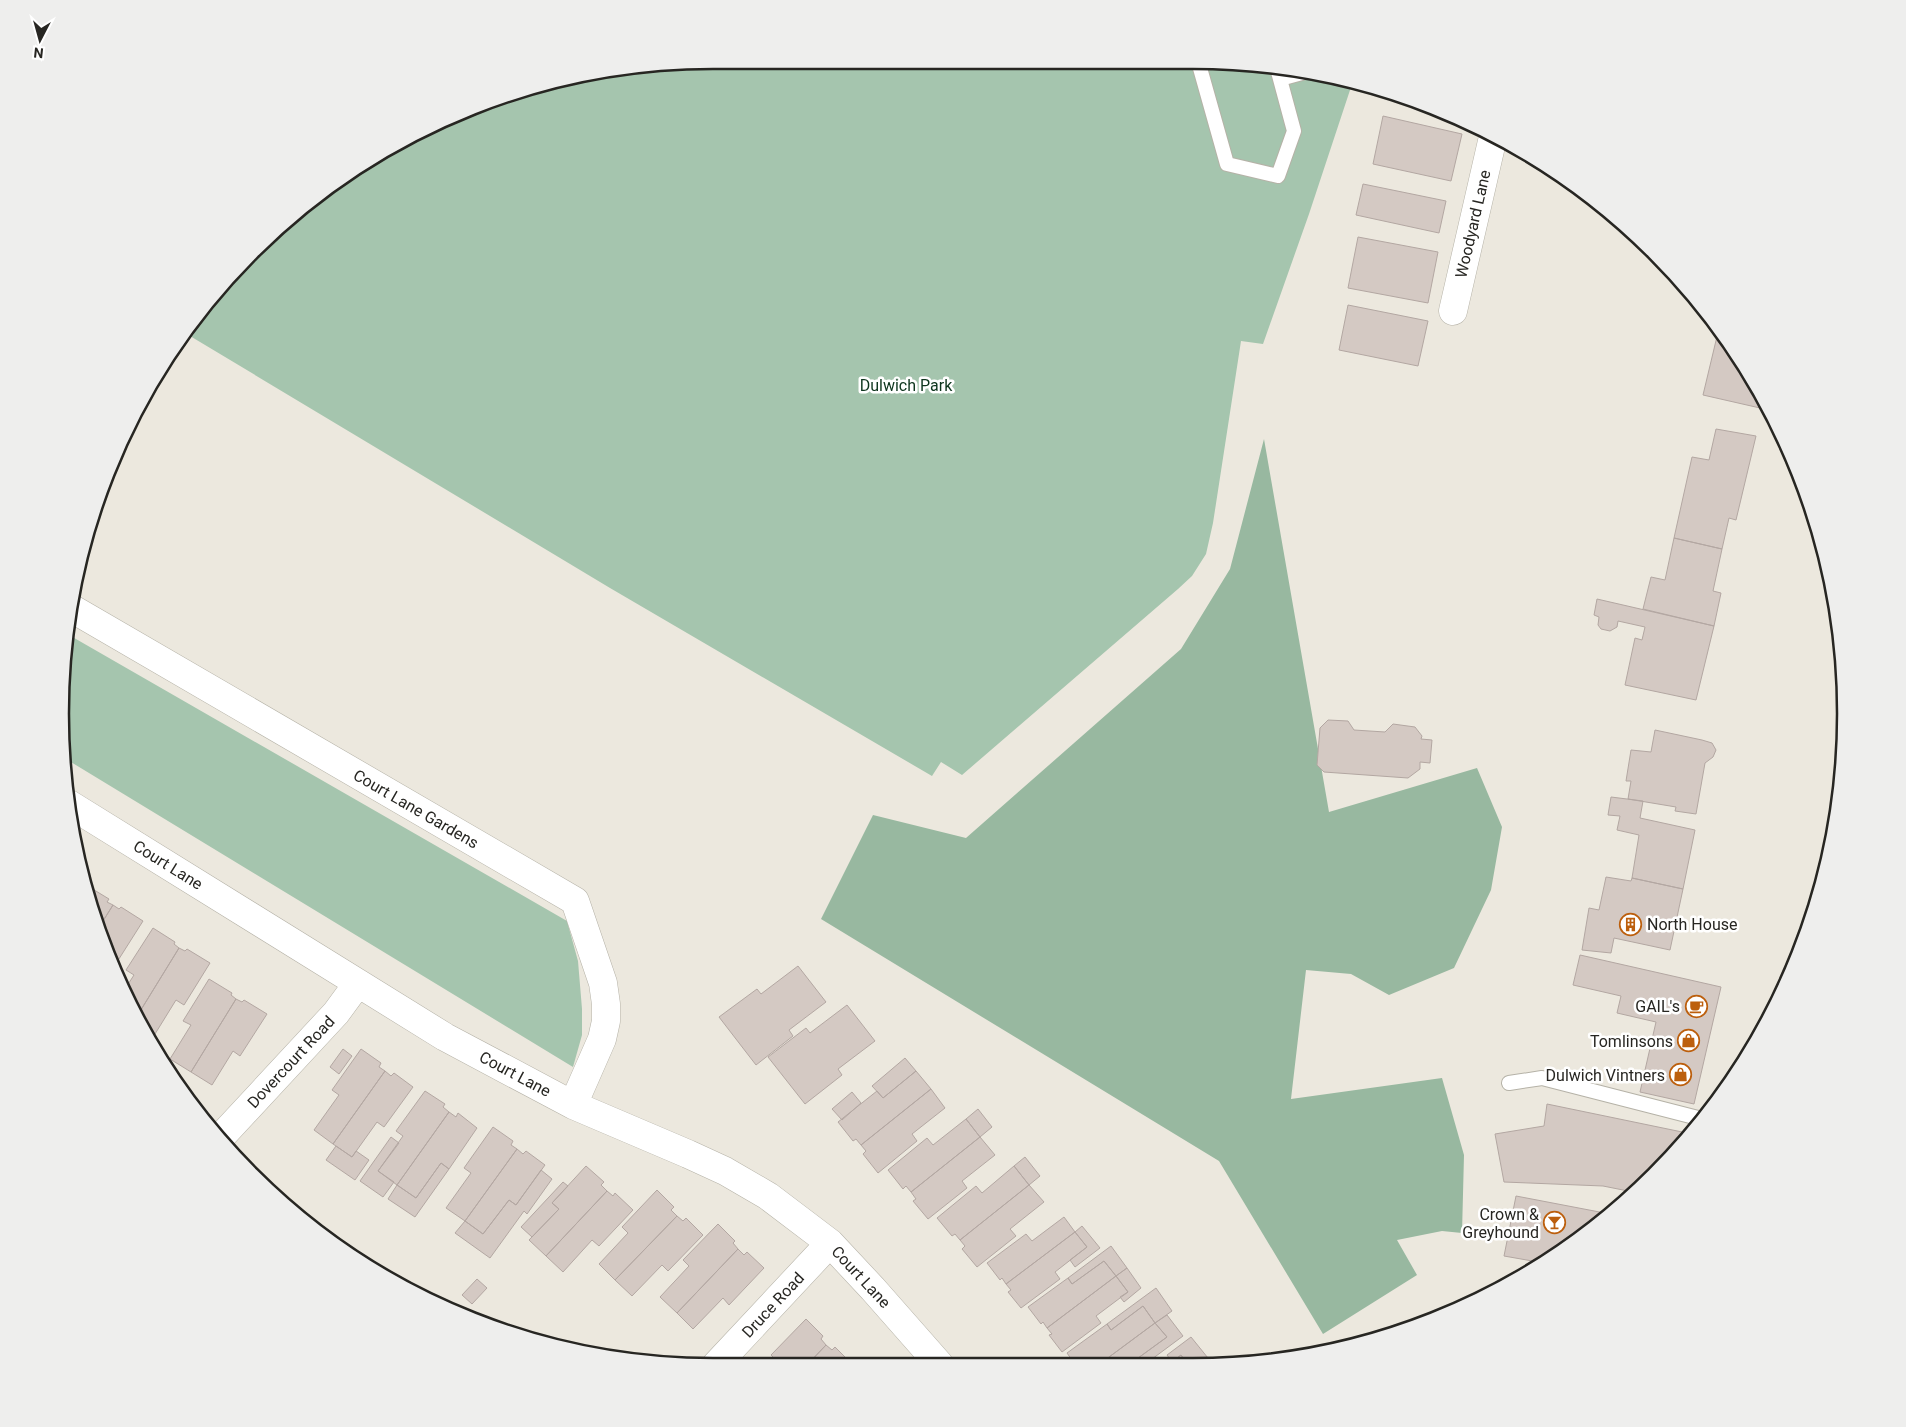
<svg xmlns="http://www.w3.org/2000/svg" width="1906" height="1427" viewBox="0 0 1906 1427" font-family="Roboto,sans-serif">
<rect width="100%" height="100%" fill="#ece8de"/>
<path fill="#a5c5ae" d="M 714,60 L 1235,61 L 1353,81 L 1309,214 L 1263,344 L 1241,341 L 1213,523 L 1206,554 L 1192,576 L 1178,589 L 962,775 L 941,762 L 932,776 L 610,588 L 185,333 L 251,252 L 387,148 L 544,82 Z
M 69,635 L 567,921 L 578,961 L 582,1009 L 582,1035 L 573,1067 L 61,756 Z"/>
<path fill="#98b8a0" d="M 1264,439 L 1329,812 L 1477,768 L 1502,827 L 1491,890 L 1454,968 L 1389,995 L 1351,974 L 1306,970 L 1291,1099 L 1442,1078 L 1464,1155 L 1462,1233 L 1442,1231 L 1397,1240 L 1417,1275 L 1323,1334 L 1219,1161 L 821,919 L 873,815 L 966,838 L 1181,649 L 1230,569 Z"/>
<path fill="#d4c9c3" stroke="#b3a7a2" d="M 1316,75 L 1343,79 L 1341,87 L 1315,79 Z
M 1400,95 L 1438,108 L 1399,103 Z
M 1383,116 L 1462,134 L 1451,181 L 1373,164 Z
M 1363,184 L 1446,201 L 1439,233 L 1356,215 Z
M 1358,237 L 1438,252 L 1428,303 L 1348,288 Z
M 1348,305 L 1428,321 L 1418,366 L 1339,350 Z
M 1719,328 L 1762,398 L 1760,408 L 1703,395 Z
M 1716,429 L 1756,436 L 1736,520 L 1729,518 L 1722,549 L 1674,538 L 1692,457 L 1709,460 Z
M 1674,538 L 1722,549 L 1713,591 L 1721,593 L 1714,626 L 1643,609 L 1651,577 L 1665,580 Z
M 1597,599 L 1714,626 L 1696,700 L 1625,685 L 1635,638 L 1642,640 L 1645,627 L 1618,621 L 1617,627 L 1610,631 L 1601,629 L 1598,625 L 1599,617 L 1594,615 Z
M 1328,720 L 1348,721 L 1354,730 L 1385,732 L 1393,724 L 1415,727 L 1422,736 L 1421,739 L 1432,740 L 1430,763 L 1420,762 L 1420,769 L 1408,778 L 1324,772 L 1317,765 L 1320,728 Z
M 1655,730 L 1702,740 L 1712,743 L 1716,750 L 1713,757 L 1705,763 L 1696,814 L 1675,811 L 1676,807 L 1628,799 L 1631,781 L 1626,781 L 1631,750 L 1651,752 Z
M 1611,797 L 1643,801 L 1640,818 L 1695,830 L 1683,889 L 1632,878 L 1639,835 L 1617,830 L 1620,816 L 1608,815 Z
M 1606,877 L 1631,881 L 1632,878 L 1683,889 L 1670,950 L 1614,938 L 1611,953 L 1582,950 L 1589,908 L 1599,910 Z
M 86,885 L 109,899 L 107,902 L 113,905 L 98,929 L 84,888 Z
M 113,905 L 119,909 L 121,907 L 143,921 L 117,962 L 110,958 L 108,960 L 98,929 Z
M 153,928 L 175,942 L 174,944 L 179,948 L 139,1013 L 125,989 L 134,975 L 126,970 Z
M 179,948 L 185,951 L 187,949 L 210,963 L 184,1005 L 176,1000 L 155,1034 L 148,1030 L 139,1013 Z
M 1580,955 L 1721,987 L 1694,1104 L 1640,1092 L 1656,1022 L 1617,1013 L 1621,996 L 1573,985 Z
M 798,966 L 826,1002 L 789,1030 L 793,1036 L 756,1065 L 719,1017 L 757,989 L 761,994 Z
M 209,979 L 232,993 L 231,995 L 236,999 L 191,1072 L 170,1059 L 191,1025 L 183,1021 Z
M 236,999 L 242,1002 L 244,1000 L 267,1014 L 240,1056 L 233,1051 L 212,1085 L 191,1072 Z
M 847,1005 L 875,1041 L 838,1069 L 842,1075 L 805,1104 L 768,1057 L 806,1028 L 810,1033 Z
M 343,1049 L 352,1056 L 339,1074 L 330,1067 Z
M 361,1049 L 381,1063 L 379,1067 L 385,1071 L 333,1144 L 314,1130 L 339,1095 L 332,1090 Z
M 905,1058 L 916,1071 L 883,1098 L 872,1086 Z
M 385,1071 L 391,1076 L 394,1073 L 413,1087 L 384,1127 L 377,1122 L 352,1157 L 333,1144 Z
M 916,1071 L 931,1089 L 861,1145 L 856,1139 L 853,1141 L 838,1122 L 877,1091 L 883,1098 Z
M 931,1089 L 945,1108 L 912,1134 L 917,1141 L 878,1173 L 863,1154 L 866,1151 L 861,1145 Z
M 425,1091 L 445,1104 L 443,1107 L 449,1112 L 397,1185 L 378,1171 L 403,1136 L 396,1131 Z
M 852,1092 L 861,1103 L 842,1120 L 832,1109 Z
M 1547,1104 L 1687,1133 L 1684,1145 L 1633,1192 L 1603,1186 L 1504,1182 L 1495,1134 L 1544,1126 Z
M 978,1109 L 992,1127 L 980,1137 L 966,1119 Z
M 449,1112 L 456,1117 L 458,1113 L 477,1128 L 449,1169 L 441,1163 L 416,1198 L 397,1185 Z
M 966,1119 L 980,1137 L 911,1192 L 906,1186 L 903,1189 L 888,1170 L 927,1138 L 933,1145 Z
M 493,1127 L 513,1141 L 511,1145 L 517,1149 L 465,1221 L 446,1208 L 471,1173 L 464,1168 Z
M 391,1137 L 399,1143 L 378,1171 L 394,1182 L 383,1197 L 360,1181 Z
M 980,1137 L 995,1155 L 962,1181 L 967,1188 L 928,1219 L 913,1201 L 916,1199 L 911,1192 Z
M 336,1146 L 352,1157 L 356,1151 L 369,1160 L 355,1180 L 326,1160 Z
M 517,1149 L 523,1154 L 526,1151 L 545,1165 L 516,1205 L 509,1200 L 483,1234 L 465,1221 Z
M 1025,1157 L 1040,1176 L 1029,1185 L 1014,1166 Z
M 441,1163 L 449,1169 L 415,1217 L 388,1199 L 397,1185 L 416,1198 Z
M 586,1166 L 604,1182 L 601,1185 L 607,1191 L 546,1256 L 529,1240 L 559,1209 L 552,1203 Z
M 1014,1166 L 1029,1185 L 960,1240 L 955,1234 L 952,1236 L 937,1218 L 976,1186 L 982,1193 Z
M 541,1170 L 552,1179 L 527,1214 L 524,1211 L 490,1258 L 455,1233 L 465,1221 L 483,1234 L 509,1200 L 516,1205 Z
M 563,1182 L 568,1186 L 552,1203 L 559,1209 L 532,1237 L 521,1227 Z
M 1029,1185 L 1044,1202 L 1010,1229 L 1016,1236 L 977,1267 L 962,1249 L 965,1246 L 960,1240 Z
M 657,1190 L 674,1207 L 671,1210 L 677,1216 L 615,1280 L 599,1264 L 628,1233 L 622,1227 Z
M 607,1191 L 613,1196 L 615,1193 L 633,1210 L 599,1246 L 592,1240 L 563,1272 L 546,1256 Z
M 1516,1196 L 1610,1214 L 1590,1232 L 1538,1262 L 1504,1256 Z
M 677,1216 L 683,1221 L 686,1218 L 703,1235 L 668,1271 L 662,1265 L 632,1296 L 615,1280 Z
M 1064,1217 L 1075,1232 L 1006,1284 L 1002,1278 L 1000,1280 L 987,1263 L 1026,1234 L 1032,1241 Z
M 718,1224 L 735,1241 L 733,1243 L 738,1249 L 677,1313 L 660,1297 L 689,1266 L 683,1260 Z
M 1082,1226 L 1100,1248 L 1075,1267 L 1070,1260 L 1087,1247 L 1075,1232 Z
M 1075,1232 L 1087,1247 L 1055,1272 L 1060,1279 L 1021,1308 L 1008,1292 L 1011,1290 L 1006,1284 Z
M 1111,1246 L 1127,1268 L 1116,1276 L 1104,1261 L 1072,1284 L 1068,1278 Z
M 738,1249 L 744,1255 L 747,1252 L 764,1268 L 729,1305 L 723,1298 L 693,1329 L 677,1313 Z
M 1104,1261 L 1116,1276 L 1047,1328 L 1043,1322 L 1041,1324 L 1028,1307 L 1068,1278 L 1072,1284 Z
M 1127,1268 L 1141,1288 L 1124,1302 L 1120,1297 L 1128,1292 L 1116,1276 Z
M 1116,1276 L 1128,1292 L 1096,1316 L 1101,1323 L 1062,1352 L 1049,1335 L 1052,1334 L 1047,1328 Z
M 477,1279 L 487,1288 L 472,1304 L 462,1295 Z
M 1156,1288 L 1172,1311 L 1155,1323 L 1143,1306 L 1111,1330 L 1107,1324 Z
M 1143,1306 L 1155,1323 L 1101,1363 L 1074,1363 L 1067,1353 L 1107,1324 L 1111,1330 Z
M 1167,1315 L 1183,1336 L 1148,1362 L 1135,1362 L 1134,1361 L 1167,1337 L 1155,1323 Z
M 806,1319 L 823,1336 L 821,1339 L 826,1345 L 807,1365 L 774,1365 L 777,1361 L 771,1355 Z
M 1155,1323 L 1167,1337 L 1134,1361 L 1135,1362 L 1101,1363 Z
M 1191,1337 L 1208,1358 L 1203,1362 L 1186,1362 L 1181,1355 L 1172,1362 L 1167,1355 Z
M 826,1345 L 832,1350 L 835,1347 L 852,1364 L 807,1365 Z
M 1181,1355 L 1186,1362 L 1171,1362 L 1172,1362 Z"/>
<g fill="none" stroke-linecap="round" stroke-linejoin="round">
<defs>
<path id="service" d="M 1198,61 L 1227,164 L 1278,176 L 1294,131 L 1277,68
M 1280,79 L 1302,73
M 1509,1083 L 1542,1078 L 1702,1119"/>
<path id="minor" d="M 1453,311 L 1493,137
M 71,608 L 575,901 L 603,983 L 606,1004 L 606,1021 L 602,1039 L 573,1105
M 69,804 L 445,1037 L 573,1105 L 688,1154 L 725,1171 L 768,1196 L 830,1243 L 873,1289 L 939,1364
M 220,1138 L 336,1013 L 358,983
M 716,1365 L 830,1243"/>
</defs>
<use href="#service" stroke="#b5b2a7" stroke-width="16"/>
<use href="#minor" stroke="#b5b2a7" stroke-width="29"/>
<use href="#service" stroke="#fff" stroke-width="14"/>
<use href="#minor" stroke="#fff" stroke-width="28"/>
</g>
<defs>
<symbol id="building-ring" viewBox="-11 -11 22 22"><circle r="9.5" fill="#fff" stroke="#bc5f0d" stroke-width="1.5"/><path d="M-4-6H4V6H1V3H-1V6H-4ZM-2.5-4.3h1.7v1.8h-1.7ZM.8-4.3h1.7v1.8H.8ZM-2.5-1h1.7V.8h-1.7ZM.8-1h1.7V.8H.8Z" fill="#bc5f0d"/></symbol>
<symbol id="cafe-ring" viewBox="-11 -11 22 22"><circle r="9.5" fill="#fff" stroke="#bc5f0d" stroke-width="1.5"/><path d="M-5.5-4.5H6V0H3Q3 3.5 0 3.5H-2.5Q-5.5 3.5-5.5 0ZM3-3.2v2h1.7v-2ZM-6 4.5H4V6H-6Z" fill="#bc5f0d"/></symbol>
<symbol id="shop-ring" viewBox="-11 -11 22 22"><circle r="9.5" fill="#fff" stroke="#bc5f0d" stroke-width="1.5"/><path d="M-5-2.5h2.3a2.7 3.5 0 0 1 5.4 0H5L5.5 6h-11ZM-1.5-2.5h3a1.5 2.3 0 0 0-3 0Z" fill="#bc5f0d"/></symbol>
<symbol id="bar-ring" viewBox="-11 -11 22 22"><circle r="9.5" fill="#fff" stroke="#bc5f0d" stroke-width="1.5"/><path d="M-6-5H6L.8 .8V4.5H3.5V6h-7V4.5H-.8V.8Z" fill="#bc5f0d"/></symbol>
</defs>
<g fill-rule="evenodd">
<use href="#building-ring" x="1618" y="912" width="25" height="25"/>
<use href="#cafe-ring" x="1684" y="994" width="25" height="25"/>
<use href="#shop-ring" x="1676" y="1028" width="25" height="25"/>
<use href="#shop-ring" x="1668" y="1062" width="25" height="25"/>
<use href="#bar-ring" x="1542" y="1210" width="25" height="25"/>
</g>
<g text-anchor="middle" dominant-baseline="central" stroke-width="5" stroke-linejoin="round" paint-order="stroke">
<g font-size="16" fill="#272622" stroke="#fff">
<text transform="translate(1473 224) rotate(-77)">Woodyard Lane</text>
<text transform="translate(416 809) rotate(30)">Court Lane Gardens</text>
<text transform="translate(168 865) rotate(32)">Court Lane</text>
<text transform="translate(291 1062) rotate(-47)">Dovercourt Road</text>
<text transform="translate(515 1074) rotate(28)">Court Lane</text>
<text transform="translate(861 1277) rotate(47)">Court Lane</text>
<text transform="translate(773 1305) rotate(-47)">Druce Road</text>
</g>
<g font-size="16" fill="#0d351d" stroke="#fff">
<text x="906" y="385">Dulwich Park</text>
</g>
<g font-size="16" fill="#272622" stroke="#fff" text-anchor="end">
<text x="1647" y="924" text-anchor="start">North House</text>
<text x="1680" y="1006">GAIL's</text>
<text x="1673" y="1041">Tomlinsons</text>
<text x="1665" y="1075">Dulwich Vintners</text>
<text x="1539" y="1214">Crown &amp;<tspan x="1539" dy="18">Greyhound</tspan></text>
</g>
</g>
<path d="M0 0H1906V1427H0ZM713 69H1193A644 644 0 0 1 1837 713V714A644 644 0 0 1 1193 1358H713A644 644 0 0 1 69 714V713A644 644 0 0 1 713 69Z" fill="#eeeeed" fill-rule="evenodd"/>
<path fill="none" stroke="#272622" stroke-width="2.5" d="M713 69H1193A644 644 0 0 1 1837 713V714A644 644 0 0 1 1193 1358H713A644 644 0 0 1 69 714V713A644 644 0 0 1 713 69Z"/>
<g transform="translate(40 40) rotate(186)" stroke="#ffffff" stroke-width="4" paint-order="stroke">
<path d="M0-4L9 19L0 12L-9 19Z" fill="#272622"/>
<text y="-8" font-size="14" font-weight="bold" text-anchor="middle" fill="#272622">N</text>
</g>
</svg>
